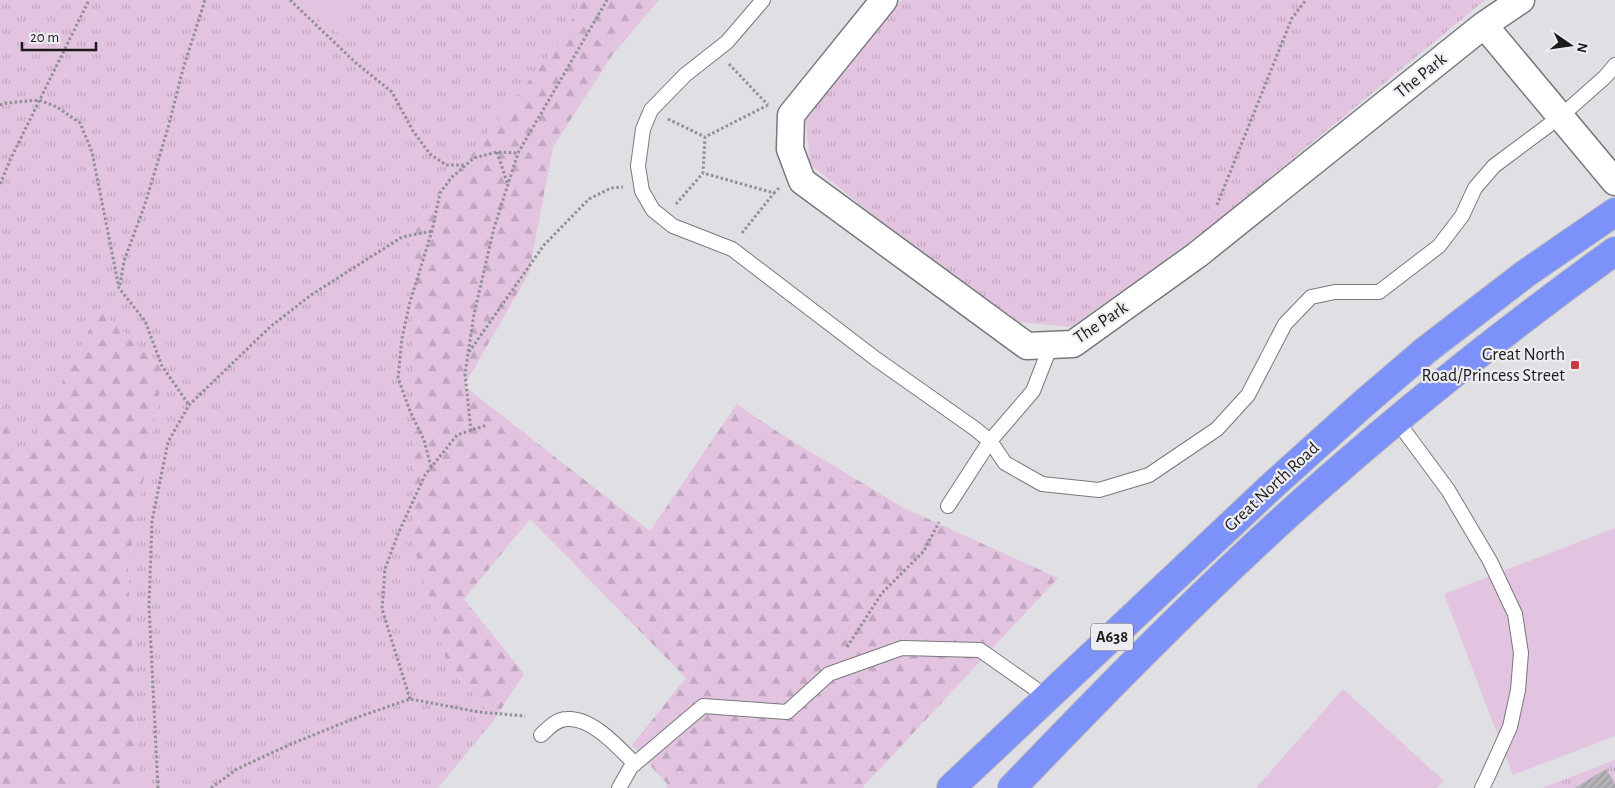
<svg xmlns="http://www.w3.org/2000/svg" width="1615" height="788" viewBox="0 0 1615 788" font-family="'Alegreya Sans',sans-serif">
<defs>
<pattern id="forest-firs" width="22" height="20" patternUnits="userSpaceOnUse" patternTransform="scale(1.25)"><rect width="22" height="20" fill="#e2c3e0"/><path d="M5 1l3.5 6h-7zM16 11l3.5 6h-7z" fill="#c1a7c0"/></pattern>
<pattern id="park-tufts" width="24" height="20" patternUnits="userSpaceOnUse" patternTransform="scale(1.25)"><rect width="24" height="20" fill="#e2c3e0"/><path d="M3 7l-1-3M5 7V3M7 7l1-3M15 17l-1-3M17 17v-4M19 17l1-3" fill="none" stroke="#c1a7c0"/></pattern>
<pattern id="building-hatch" width="6" height="6" patternUnits="userSpaceOnUse" patternTransform="scale(1.25)"><rect width="6" height="6" fill="#b4b2b6"/><path d="M-1 1l2-2M0 6l6-6M5 7l2-2" fill="none" stroke="#9a989c"/></pattern>
</defs>
<rect width="100%" height="100%" fill="#e0dfe4"/>
<path fill="#e2c3e0" d="M 292,0 L 359,0 L 339,34 Z
M 1615,528 L 1615,736 L 1513,775 L 1444,594 Z
M 1343,689 L 1444,781 L 1437,788 L 1256,788 Z"/>
<path fill="url(#forest-firs)" d="M 581,0 L 659,0 L 613,54 L 553,147 L 529,273 L 464,386 L 650,531 L 737,404 L 779,433 L 904,508 L 1058,578 L 862,788 L 666,788 L 668,785 L 632,745 L 686,678 L 530,519 L 464,599 L 524,674 L 494,720 L 446,660 L 414,548 L 414,425 L 410,232 L 563,37 Z
M 99,310 L 164,369 L 128,566 L 140,788 L 0,788 L 0,391 L 19,467 Z"/>
<path fill="url(#park-tufts)" d="M 0,0 L 292,0 L 339,34 L 359,0 L 581,0 L 563,37 L 410,232 L 414,425 L 414,548 L 446,660 L 494,720 L 438,788 L 140,788 L 128,566 L 164,369 L 99,310 L 19,468 L 0,391 Z
M 902,0 L 1485,0 L 1206,230 L 1071,327 L 1002,320 L 810,164 L 805,112 Z
M 1615,760 L 1615,788 L 1543,788 L 1547,786 Z"/>
<path fill="url(#building-hatch)" d="M 1606,769 L 1615,784 L 1615,788 L 1575,788 Z"/>
<g fill="none" stroke-linecap="round" stroke-linejoin="round">
<defs>
<path id="lane" d="M 763,0 L 727,42 L 685,75 L 651,110 L 643,129 L 638,166 L 642,191 L 653,210 L 673,226 L 732,249 L 876,359 L 974,428 L 990,441 L 1005,463 L 1042,484 L 1099,490 L 1149,475 L 1217,429 L 1248,395 L 1285,324 L 1311,297 L 1335,292 L 1379,292 L 1439,246 L 1462,216 L 1475,188 L 1494,166 L 1561,116 L 1605,77 L 1615,65
M 1397,421 L 1448,490 L 1490,561 L 1515,614 L 1521,653 L 1518,690 L 1510,727 L 1487,778 L 1482,788
M 948,506 L 990,441 L 1033,391 L 1051,345
M 541,735 C 548,729 556,719 567,719 C 592,717 619,748 635,764
M 619,788 L 631,767 L 703,706 L 787,712 L 829,674 L 902,648 L 980,650 L 1047,697"/>
<path id="street" d="M 884,0 L 791,115 L 790,149 L 802,181 L 1027,346 L 1073,344 L 1197,255 L 1484,25 L 1521,0
M 1484,25 L 1615,182"/>
<path id="highway" d="M 951,788 L 1273,485 L 1363,404 L 1426,350 L 1525,274 L 1615,212
M 1012,788 C 1103,693 1195,599 1292,511 C 1395,418 1503,332 1615,251"/>
</defs>
<use href="#lane" stroke="#79787c" stroke-width="16"/>
<use href="#street" stroke="#79787c" stroke-width="29"/>
<use href="#highway" stroke="#bbb" stroke-width="30"/>
<path stroke="#909093" stroke-width="3" stroke-dasharray="2.5 2.5" stroke-linecap="butt" d="M 290,0 L 356,63 L 392,92 L 413,131 L 430,154 L 446,165 L 466,165
M 729,64 L 768,105
M 0,105 L 6,103 L 39,100 L 57,107 L 80,123 L 92,152 L 119,288 L 145,321 L 162,366 L 189,405
M 768,105 L 705,137 L 703,173 L 774,193 L 779,188
M 668,119 L 705,137
M 497,152 L 508,185
M 0,184 L 11,158 L 89,0
M 676,204 L 703,173
M 1217,205 L 1292,18 L 1306,0
M 742,233 L 774,193
M 120,285 L 124,261 L 144,207 L 168,128 L 183,69 L 205,0
M 469,352 L 544,245 L 589,199 L 611,188 L 623,187
M 471,431 L 465,374 L 474,314 L 494,228 L 518,153 L 607,0
M 431,467 L 424,440 L 410,411 L 398,378 L 402,338 L 410,302 L 432,231 L 440,193 L 451,178 L 474,158 L 497,152 L 518,153
M 847,647 L 882,593 L 924,551 L 939,522
M 410,699 L 382,609 L 385,569 L 398,534 L 425,475 L 457,435 L 487,425
M 158,788 L 149,606 L 152,521 L 168,442 L 189,405 L 270,327 L 311,295 L 402,237 L 432,231
M 211,788 L 237,769 L 291,744 L 358,717 L 410,699 L 479,712 L 525,716"/>
<use href="#lane" stroke="#fff" stroke-width="14"/>
<use href="#street" stroke="#fff" stroke-width="26"/>
<use href="#highway" stroke="#7c91f9" stroke-width="28"/>
</g>
<rect fill="#c93a40" stroke="#edecf1" stroke-width="2" x="1570" y="360" width="10" height="10" rx="2.5"/>
<g text-anchor="middle" dominant-baseline="central" stroke-width="4.5" stroke-linejoin="round" paint-order="stroke">
<rect fill="#edecf1" stroke="#5a5a5c" stroke-width="1" x="1091" y="623.5" width="42" height="27" rx="4"/>
<g font-size="16" font-weight="bold" fill="#1b1b1c">
<text x="1112" y="637">A638</text>
</g>
<g font-size="18" fill="#1b1b1c" stroke="#edecf1">
<text transform="translate(1421 76) rotate(-39)">The Park</text>
<text transform="translate(1101 323) rotate(-34)">The Park</text>
<text transform="translate(1272 487) rotate(-43)">Great North Road</text>
</g>
<g font-size="18" fill="#1b1b1c" stroke="#edecf1" text-anchor="end">
<text x="1565" y="355">Great North<tspan x="1565" dy="21">Road/Princess Street</tspan></text>
</g>
</g>
<g transform="translate(1570 45) rotate(103)" stroke="#edecf1" stroke-width="4" paint-order="stroke">
<path d="M0-4L9 19L0 12L-9 19Z" fill="#1b1b1c"/>
<text y="-8" font-size="14" font-weight="bold" text-anchor="middle" fill="#1b1b1c">N</text>
</g>
<path d="M22 42v8h74v-8" fill="none" stroke="#1b1b1c" stroke-width="2.5"/>
<text x="30" y="42" font-size="15" fill="#1b1b1c" stroke="#edecf1" stroke-width="4" paint-order="stroke">20 m</text>
</svg>
